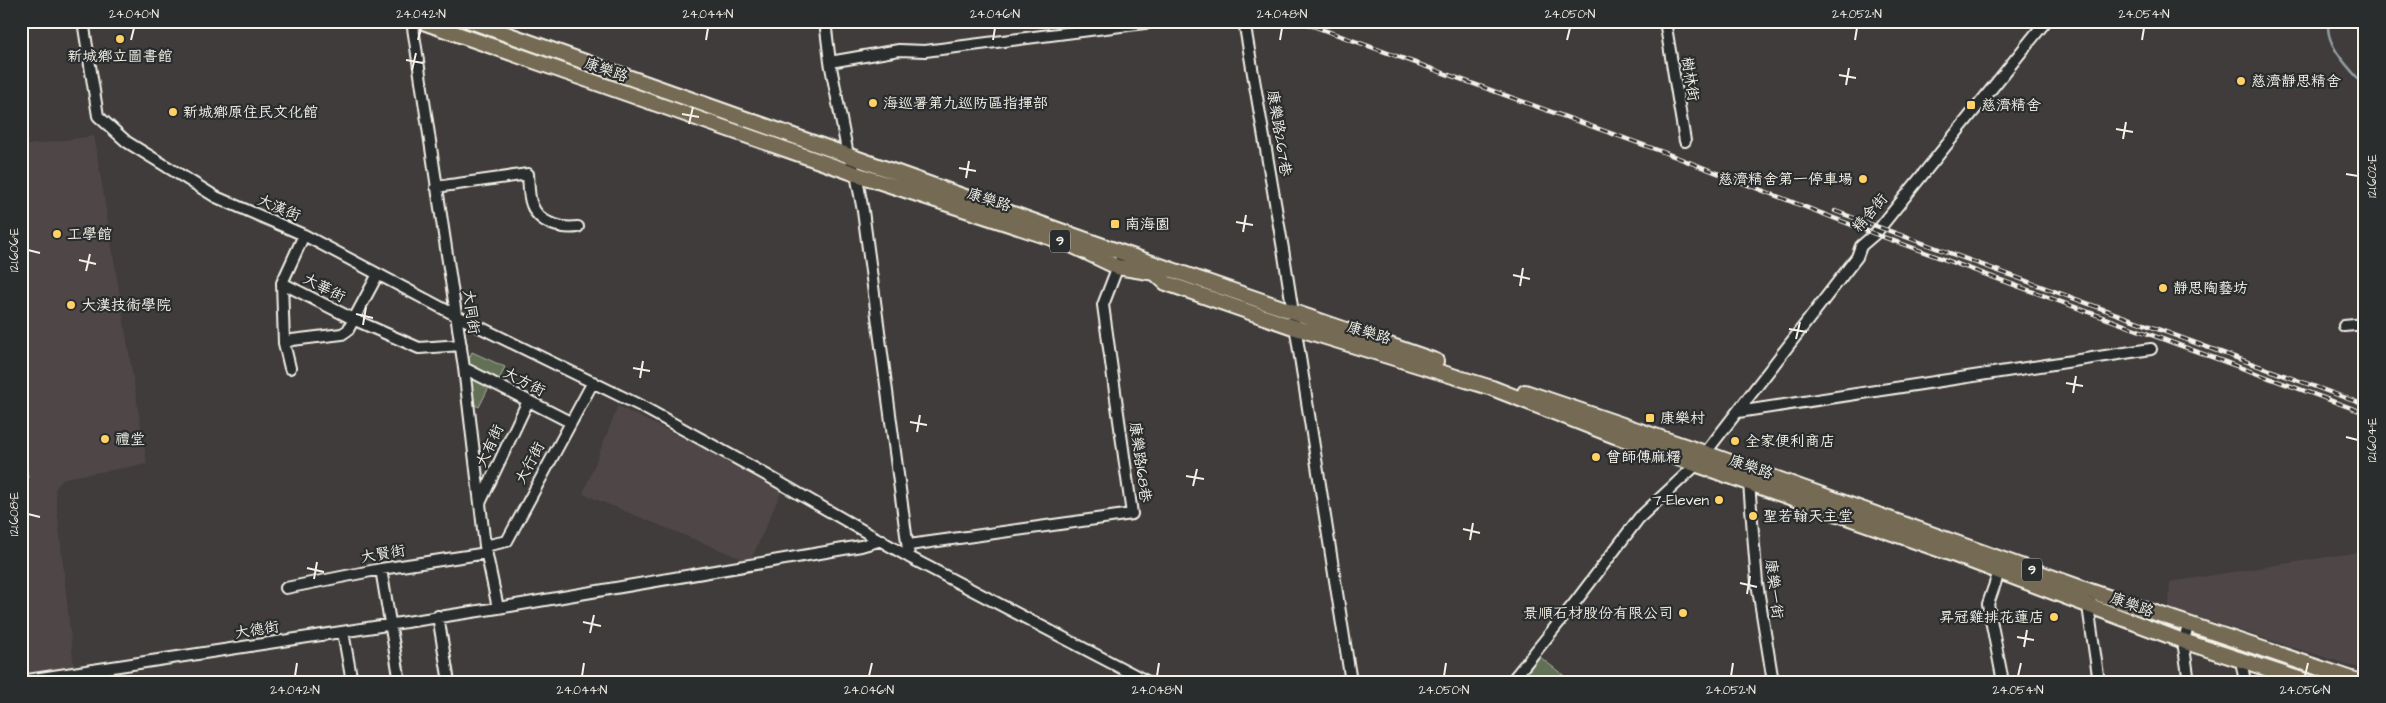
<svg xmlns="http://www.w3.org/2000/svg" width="2386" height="703" viewBox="0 0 2386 703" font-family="'Architects Daughter','LXGW WenKai TC',sans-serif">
<rect width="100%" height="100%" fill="#403c3c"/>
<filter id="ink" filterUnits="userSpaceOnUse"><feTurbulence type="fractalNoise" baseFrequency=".02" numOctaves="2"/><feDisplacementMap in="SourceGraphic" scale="10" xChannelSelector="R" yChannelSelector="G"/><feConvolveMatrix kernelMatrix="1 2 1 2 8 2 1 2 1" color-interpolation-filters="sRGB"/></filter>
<g filter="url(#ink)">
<path fill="#4f4746" d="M 94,136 L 147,464 L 64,478 L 55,489 L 74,669 L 21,676 L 21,146 Z
M 618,406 L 783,488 L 750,562 L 583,494 Z
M 2365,551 L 2365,670 L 2169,608 L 2170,582 Z"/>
<path fill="#626f57" stroke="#abb0a0" d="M 472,352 L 505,367 L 499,380 L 466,366 Z
M 468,374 L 490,385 L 479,407 L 471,403 Z
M 21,436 L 28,478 L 21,479 Z
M 1540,657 L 1572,682 L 1519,682 Z"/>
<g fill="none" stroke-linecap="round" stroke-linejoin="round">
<path stroke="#929ca2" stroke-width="2.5" d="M 2329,21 C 2323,44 2351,70 2365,86"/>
<defs>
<path id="minor" d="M 83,21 L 98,116 L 127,142 L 216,197 L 304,235 L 457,316 L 641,406 L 761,472 L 909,557 L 1148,682
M 412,21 L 464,368 L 485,546 L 498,608
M 825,21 L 830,62 L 848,155 L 856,174 L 863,211 L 909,557
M 1244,21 L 1283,249 L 1351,682
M 1665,21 L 1685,141
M 830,62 L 899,50 L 925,51 L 1160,21
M 436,187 L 528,174 C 529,183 528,196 532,205 C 539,224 561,229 578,227
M 282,283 L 355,320 L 419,348 L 461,345
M 2344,326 L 2365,324
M 284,343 L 292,340 L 342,334 L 348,330 L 378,274
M 290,368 L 284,343 L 282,283 L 304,235
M 464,368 L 570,422
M 1738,412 L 2151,349
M 1750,479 L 1749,483 L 1757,583 L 1773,682
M 480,503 L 528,401
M 909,545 L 1132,514 L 1103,305 L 1123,253
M 485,546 L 507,541 L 593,382
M 381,569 L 400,682
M 1999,572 L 1988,604 L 2003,682
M 286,588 L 381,569 L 487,553
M 2090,601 L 2088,606 L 2099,682
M 438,616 L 449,682
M 343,632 L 352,682
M 2241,660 L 2245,682
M 21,681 L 498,608 L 861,546 L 882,540
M 1511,682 L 1573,605 L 1639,518 L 1696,465 L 1857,257 L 1861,246 L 1875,234 L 2046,21
M 2189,682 L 2183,641 L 2189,625"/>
<path id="major" d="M 420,21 L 856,174 L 1067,243 L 1117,267 L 1155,273 L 1166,283 L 1293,327 L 1492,388 L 1615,436 L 1955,555 L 2183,641 L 2308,682
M 470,21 L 1123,253 L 1436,361
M 1525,392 L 1705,453 L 2093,592 L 2361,682"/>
</defs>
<use href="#minor" stroke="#f4f1e8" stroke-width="14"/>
<use href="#major" stroke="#f4f1e8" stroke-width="18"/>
<use href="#minor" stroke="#2a2d2e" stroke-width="10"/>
<use href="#major" stroke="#746b52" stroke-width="14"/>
<defs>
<path id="rail" d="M 1299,21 L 1663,152 L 1875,234 L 2365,413
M 1835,211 L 2365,405"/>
</defs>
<use href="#rail" stroke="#f4f1e8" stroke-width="4.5"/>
<use href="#rail" stroke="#2a2d2e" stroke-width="2.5" stroke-dasharray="8" stroke-linecap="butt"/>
</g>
</g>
<path fill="none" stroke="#f4f1e8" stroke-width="2" d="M 131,40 L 134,28M 418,40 L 421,28M 706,40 L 708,28M 993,40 L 995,28M 1280,40 L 1282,28M 1567,40 L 1570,28M 1855,40 L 1857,28M 2142,40 L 2144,28M 406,60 L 423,63M 412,70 L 416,53M 1839,75 L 1856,78M 1846,85 L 1849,68M 682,114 L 699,117M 689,124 L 693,107M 2116,129 L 2133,132M 2123,139 L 2126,122M 959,168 L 976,171M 2346,174 L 2358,176M 966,178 L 969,161M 1236,222 L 1253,225M 1243,232 L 1246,215M 28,250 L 40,253M 79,260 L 96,264M 86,271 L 90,254M 1513,275 L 1530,279M 1520,286 L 1523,268M 356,314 L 373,318M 363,325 L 366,307M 1789,329 L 1807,332M 1796,339 L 1800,322M 633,368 L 650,371M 640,378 L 643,361M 2066,383 L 2083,386M 2073,393 L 2076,376M 910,422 L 927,425M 917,432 L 920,415M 2346,437 L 2358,440M 1186,476 L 1204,479M 1193,486 L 1197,469M 28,514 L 40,517M 1463,529 L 1480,533M 1470,540 L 1473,523M 307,568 L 324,572M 314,579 L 317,562M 1740,583 L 1757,587M 1747,594 L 1750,576M 583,622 L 601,626M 590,633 L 594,615M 2017,637 L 2034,640M 2024,647 L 2027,630M 295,676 L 297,663M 582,676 L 584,663M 869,676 L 872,663M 1157,676 L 1159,663M 1444,676 L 1446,663M 1731,676 L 1733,663M 2018,676 L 2021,663M 2305,676 L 2308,663"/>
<g fill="#ffd166" stroke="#2a2d2e" stroke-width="2">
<circle cx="120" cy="39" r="5"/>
<circle cx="2241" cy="81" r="5"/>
<circle cx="873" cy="103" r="5"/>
<rect x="1966" y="100" width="10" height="10" rx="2.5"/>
<circle cx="173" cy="112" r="5"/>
<circle cx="1863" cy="179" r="5"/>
<rect x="1110" y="219" width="10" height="10" rx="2.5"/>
<circle cx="57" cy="234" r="5"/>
<circle cx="2163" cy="288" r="5"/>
<circle cx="71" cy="305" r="5"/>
<rect x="1645" y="413" width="10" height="10" rx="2.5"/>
<circle cx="105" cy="439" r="5"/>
<circle cx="1735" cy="441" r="5"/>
<circle cx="1596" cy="457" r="5"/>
<circle cx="1719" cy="500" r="5"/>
<circle cx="1753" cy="516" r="5"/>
<circle cx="1683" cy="613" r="5"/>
<circle cx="2054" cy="617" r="5"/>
</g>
<g text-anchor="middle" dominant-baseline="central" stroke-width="4.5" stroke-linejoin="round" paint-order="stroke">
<g fill="#2a2d2e" stroke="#b7b6b0" stroke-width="1">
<rect x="1050" y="229.5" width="20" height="23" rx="4"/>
<rect x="2022" y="558.5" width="20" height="23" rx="4"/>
</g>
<g font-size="14" font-weight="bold" fill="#f4f1e8">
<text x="1060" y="241">9</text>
<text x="2032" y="570">9</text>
</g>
<g font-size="15" fill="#f4f1e8" stroke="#2a2d2e" text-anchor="start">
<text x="120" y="56" text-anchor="middle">新城鄉立圖書館</text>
<text x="2251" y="81">慈濟靜思精舍</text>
<text x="883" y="103">海巡署第九巡防區指揮部</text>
<text x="1981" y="105">慈濟精舍</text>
<text x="183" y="112">新城鄉原住民文化館</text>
<text x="1853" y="179" text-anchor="end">慈濟精舍第一停車場</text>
<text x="1125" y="224">南海園</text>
<text x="67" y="234">工學館</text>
<text x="2173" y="288">靜思陶藝坊</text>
<text x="81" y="305">大漢技術學院</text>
<text x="1660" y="418">康樂村</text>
<text x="115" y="439">禮堂</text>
<text x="1745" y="441">全家便利商店</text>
<text x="1606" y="457">曾師傅麻糬</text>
<text x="1709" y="500" text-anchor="end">7-Eleven</text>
<text x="1763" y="516">聖若翰天主堂</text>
<text x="1673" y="613" text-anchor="end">景順石材股份有限公司</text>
<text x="2044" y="617" text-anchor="end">昇冠雞排花蓮店</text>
</g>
<g font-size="15" fill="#f4f1e8" stroke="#2a2d2e">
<text transform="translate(606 70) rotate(19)">康樂路</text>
<text transform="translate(1690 79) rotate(81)">樹林街</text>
<text transform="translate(1279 133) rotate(81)">康樂路267巷</text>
<text transform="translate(989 200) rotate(18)">康樂路</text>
<text transform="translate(279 208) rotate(23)">大漢街</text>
<text transform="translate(1870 213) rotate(-49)">精舍街</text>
<text transform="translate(324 288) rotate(27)">大華街</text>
<text transform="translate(471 312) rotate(82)">大同街</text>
<text transform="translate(1369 333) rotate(17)">康樂路</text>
<text transform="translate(524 382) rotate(27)">大方街</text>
<text transform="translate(490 446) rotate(-65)">大有街</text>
<text transform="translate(1140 462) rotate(82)">康樂路168巷</text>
<text transform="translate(530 463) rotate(-62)">大行街</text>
<text transform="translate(1751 467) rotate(19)">康樂路</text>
<text transform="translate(383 554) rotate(-10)">大賢街</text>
<text transform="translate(1774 589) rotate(83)">康樂一街</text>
<text transform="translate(2132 605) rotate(20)">康樂路</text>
<text transform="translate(257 630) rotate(-9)">大德街</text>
</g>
</g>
<rect width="2386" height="703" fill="none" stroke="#2a2d2e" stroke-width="55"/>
<rect x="28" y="28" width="2330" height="648" fill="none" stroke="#f4f1e8" stroke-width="2"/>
<g font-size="12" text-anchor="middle" fill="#f4f1e8">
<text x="134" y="18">24.040°N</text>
<text x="421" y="18">24.042°N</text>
<text x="708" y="18">24.044°N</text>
<text x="995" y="18">24.046°N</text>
<text x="1282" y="18">24.048°N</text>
<text x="1570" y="18">24.050°N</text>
<text x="1857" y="18">24.052°N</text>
<text x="2144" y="18">24.054°N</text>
<text transform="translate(2372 176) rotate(-90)" y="4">121.602°E</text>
<text transform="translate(14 250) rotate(-90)" y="4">121.606°E</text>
<text transform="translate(2372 440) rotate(-90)" y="4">121.604°E</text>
<text transform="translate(14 514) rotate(-90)" y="4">121.608°E</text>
<text x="295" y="694">24.042°N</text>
<text x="582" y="694">24.044°N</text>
<text x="869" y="694">24.046°N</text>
<text x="1157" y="694">24.048°N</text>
<text x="1444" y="694">24.050°N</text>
<text x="1731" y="694">24.052°N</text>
<text x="2018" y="694">24.054°N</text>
<text x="2305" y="694">24.056°N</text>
</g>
</svg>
